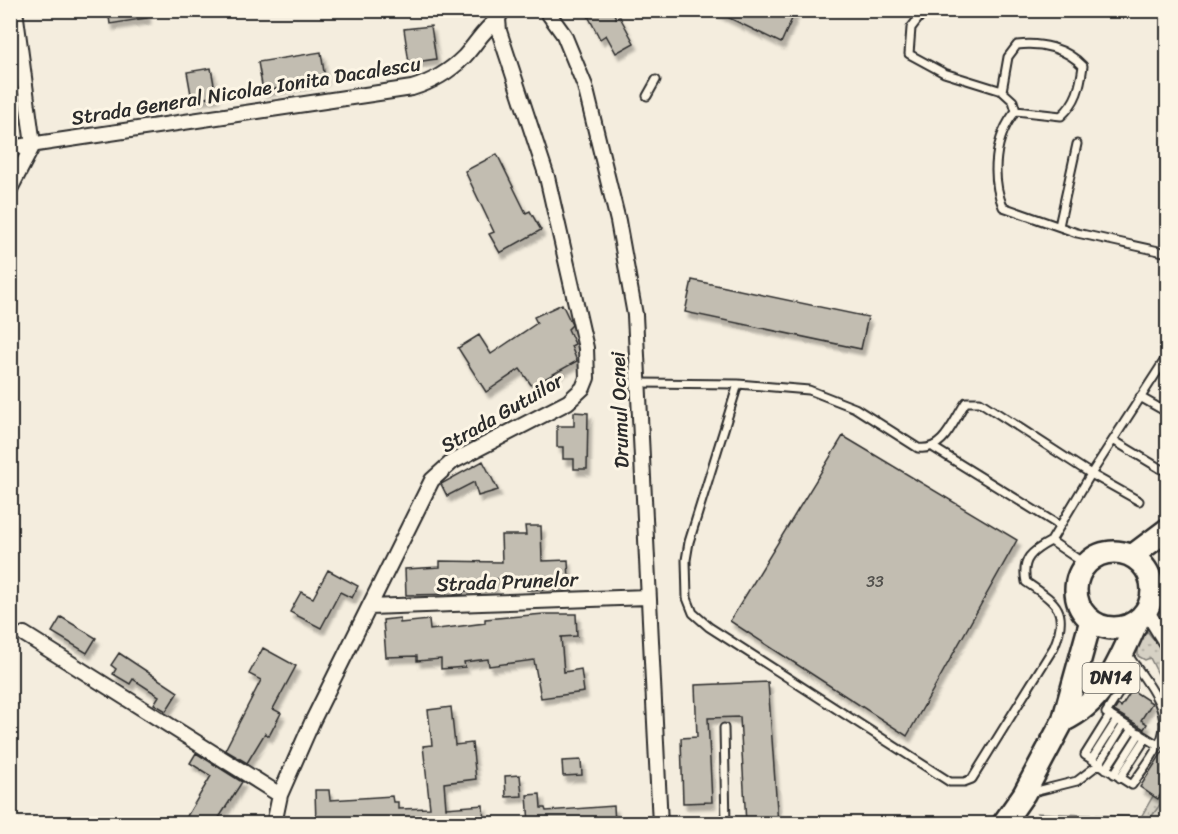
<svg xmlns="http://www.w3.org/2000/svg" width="1178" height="834" viewBox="0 0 1178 834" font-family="Sriracha,sans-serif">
<defs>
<pattern id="grass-dots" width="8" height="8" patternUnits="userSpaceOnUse" patternTransform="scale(1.5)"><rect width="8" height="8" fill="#d6d1c4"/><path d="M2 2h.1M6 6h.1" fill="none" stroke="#b8b4a9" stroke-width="1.8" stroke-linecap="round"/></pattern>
<filter id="shadow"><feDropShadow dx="3.5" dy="6" stdDeviation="1.5" flood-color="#0004"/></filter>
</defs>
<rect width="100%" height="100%" fill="#f4edde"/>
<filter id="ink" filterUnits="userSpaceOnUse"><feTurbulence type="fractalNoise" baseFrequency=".0167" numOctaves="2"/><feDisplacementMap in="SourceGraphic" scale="12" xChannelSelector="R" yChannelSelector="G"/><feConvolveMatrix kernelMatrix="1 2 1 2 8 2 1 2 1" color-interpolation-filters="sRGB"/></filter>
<g filter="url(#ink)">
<path fill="url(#grass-dots)" stroke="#807e78" stroke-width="1.5" d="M 1147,631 L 1167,656 L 1167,692 L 1150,658 L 1145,660 L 1138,656 L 1138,645 Z
M 1167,784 L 1167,795 L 1147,823 L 1051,817 L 1049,820 L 1038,813 L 1141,817 L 1153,796 L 1158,799 Z"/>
<path fill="#d6d1c4" stroke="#807e78" stroke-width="1.5" d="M 1167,795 L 1167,823 L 1147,823 Z
M 1051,817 L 1124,823 L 1046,823 Z"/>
<path fill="#c2bdb1" stroke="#2b2b2b" stroke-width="1.5" filter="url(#shadow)" d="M 108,10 L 146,10 L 147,18 L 110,24 Z
M 585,10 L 612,10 L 616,18 L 620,17 L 634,43 L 616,53 L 606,35 L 600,39 Z
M 713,10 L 796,10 L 781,43 Z
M 431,26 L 436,59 L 409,63 L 404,29 Z
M 321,52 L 325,79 L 263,91 L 258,62 Z
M 211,68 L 216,96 L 192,100 L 187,72 Z
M 497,154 L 526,213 L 530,211 L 541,230 L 500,253 L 489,234 L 494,232 L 465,171 Z
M 692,280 L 868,317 L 861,349 L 685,312 Z
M 562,304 L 572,325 L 568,329 L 575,344 L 571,346 L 577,361 L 532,386 L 520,369 L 486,392 L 458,348 L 479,335 L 491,354 L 537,323 L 534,317 Z
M 574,412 L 588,413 L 587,469 L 574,469 L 574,459 L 563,459 L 563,447 L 557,447 L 557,426 L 574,426 Z
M 843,436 L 1017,540 L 907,736 L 730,621 Z
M 483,461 L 498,490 L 478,496 L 474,482 L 447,496 L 441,484 Z
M 525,526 L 541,526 L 542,561 L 568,560 L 569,581 L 565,581 L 565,588 L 527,590 L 527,579 L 494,579 L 494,590 L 463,591 L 463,594 L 406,595 L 405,569 L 440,567 L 440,561 L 502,562 L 501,535 L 526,535 Z
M 328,570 L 358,586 L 352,598 L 340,592 L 321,628 L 290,612 L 301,592 L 313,598 Z
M 544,614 L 576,614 L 577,636 L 561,637 L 564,672 L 581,669 L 584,692 L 541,698 L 534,660 L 489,666 L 488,659 L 464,662 L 465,667 L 441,669 L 441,659 L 417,661 L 417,656 L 386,657 L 383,620 L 400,618 L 400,623 L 429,620 L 430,630 L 485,623 L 485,619 Z
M 61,617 L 96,638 L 87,653 L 52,632 Z
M 263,648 L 296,666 L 273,709 L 281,713 L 269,736 L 265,733 L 247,763 L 225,750 L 261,680 L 249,674 Z
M 119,653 L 178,692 L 166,711 L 154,704 L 159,696 L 133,679 L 130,684 L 113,674 L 116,669 L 111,665 Z
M 768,682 L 778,824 L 746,824 L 740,717 L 708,718 L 712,802 L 683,803 L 681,738 L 697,737 L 695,685 Z
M 1132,690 L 1152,703 L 1141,720 L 1147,724 L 1144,729 L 1114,711 L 1118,705 L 1121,707 Z
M 451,707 L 455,745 L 472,743 L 476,779 L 444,783 L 446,808 L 483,805 L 484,824 L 316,824 L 315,790 L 329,790 L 330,800 L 392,796 L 393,802 L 398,802 L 398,809 L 430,808 L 423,746 L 432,745 L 428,710 Z
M 1167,745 L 1167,784 L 1158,799 L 1140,787 Z
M 196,753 L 242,782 L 215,824 L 199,824 L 187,816 L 211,776 L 190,763 Z
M 581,760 L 582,775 L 563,776 L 562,761 Z
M 520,775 L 522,796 L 506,797 L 505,776 Z
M 540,794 L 541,808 L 545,808 L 546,811 L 614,806 L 615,824 L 529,824 L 527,795 Z"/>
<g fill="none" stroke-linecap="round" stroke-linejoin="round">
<defs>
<path id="lane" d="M 925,10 L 911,28 L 909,54 L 944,73 L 1002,91 L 1013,101 L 1016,111 C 994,137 991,177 1003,207 L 1077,233 L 1168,253
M 1165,10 L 1168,12
M 1002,91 L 1008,57 L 1017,45 C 1041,42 1066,48 1083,66 C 1080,87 1077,102 1061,116 L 1016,111
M 647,96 L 656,80
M 1059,226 L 1077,144
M 639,383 L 738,384 L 809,390 L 855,408 L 918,448 C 944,452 953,421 966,402 L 980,402 L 1091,474 L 1051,541 L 1085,564
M 738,384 L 689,542 L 686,560 L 687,598 L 693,613 L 709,627 L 950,782 L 964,782 L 972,779 L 1054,647 C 1070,609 1055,602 1026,582 C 1021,559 1032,551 1051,541
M 1140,397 L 1168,413
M 1113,440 L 1161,469
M 934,448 L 1060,526
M 1139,501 L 1091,474 L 1168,355
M 1136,666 L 1106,713 L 1158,745
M 1110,715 L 1085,755 L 1132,785 C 1142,770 1156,754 1162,737 C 1172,707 1141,676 1127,653
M 724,728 L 726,824
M 1092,759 L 1117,720
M 1106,769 L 1132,729
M 1114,774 L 1140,733
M 1120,778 L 1146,738
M 1029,793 L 1077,781 L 1099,764 L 1124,724"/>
<path id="street" d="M 546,10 L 564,35 L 585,86 L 618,221 L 635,315 L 660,824
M 10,148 L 412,88 C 432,82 449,72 464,57 C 477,43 482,31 498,19
M 10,189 L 33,145 L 15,10
M 369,607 L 647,597
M 1146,610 L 1168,646
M 24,634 L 280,795
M 274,824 L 280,795 L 313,720 L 432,480 L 452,462 L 568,402 L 583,388 L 587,378 L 586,348 L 547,177 L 499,31 L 498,19 L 502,10"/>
<path id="primary" d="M1076 590a38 38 0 1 1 76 0a38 38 0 1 1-76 0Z
M 1132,556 L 1168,529
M 1063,721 C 1106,701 1119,660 1138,620
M 1003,824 L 1024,794 L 1063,721 L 1091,620"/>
</defs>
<use href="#lane" stroke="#2b2b2b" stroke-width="11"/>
<use href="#street" stroke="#2b2b2b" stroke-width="18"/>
<use href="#primary" stroke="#2b2b2b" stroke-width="26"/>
<use href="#lane" stroke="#fcf5e5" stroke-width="7"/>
<use href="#street" stroke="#fcf5e5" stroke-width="14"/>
<use href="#primary" stroke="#fcf5e5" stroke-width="21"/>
</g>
</g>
<g text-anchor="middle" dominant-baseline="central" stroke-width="6" stroke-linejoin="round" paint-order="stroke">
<g font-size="16" fill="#51504c">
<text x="875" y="581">33</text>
</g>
<rect fill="#fcf5e5" stroke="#6a6863" stroke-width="1.5" x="1082.5" y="663" width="57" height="30" rx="4.5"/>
<g font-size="18" font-weight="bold" fill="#2b2b2b">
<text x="1111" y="678">DN14</text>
</g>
<g font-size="20" fill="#2b2b2b" stroke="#fcf5e5">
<text transform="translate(246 91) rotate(-9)">Strada General Nicolae Ionita Dacalescu</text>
<text transform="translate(620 410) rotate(-92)">Drumul Ocnei</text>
<text transform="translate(502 413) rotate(-30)">Strada Gutuilor</text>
<text transform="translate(507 582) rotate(-2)">Strada Prunelor</text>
</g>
</g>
<rect width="1178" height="834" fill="none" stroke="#fcf5e5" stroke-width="36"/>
<rect x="18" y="18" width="1142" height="798" fill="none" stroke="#2b2b2b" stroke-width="2" filter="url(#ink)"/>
</svg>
